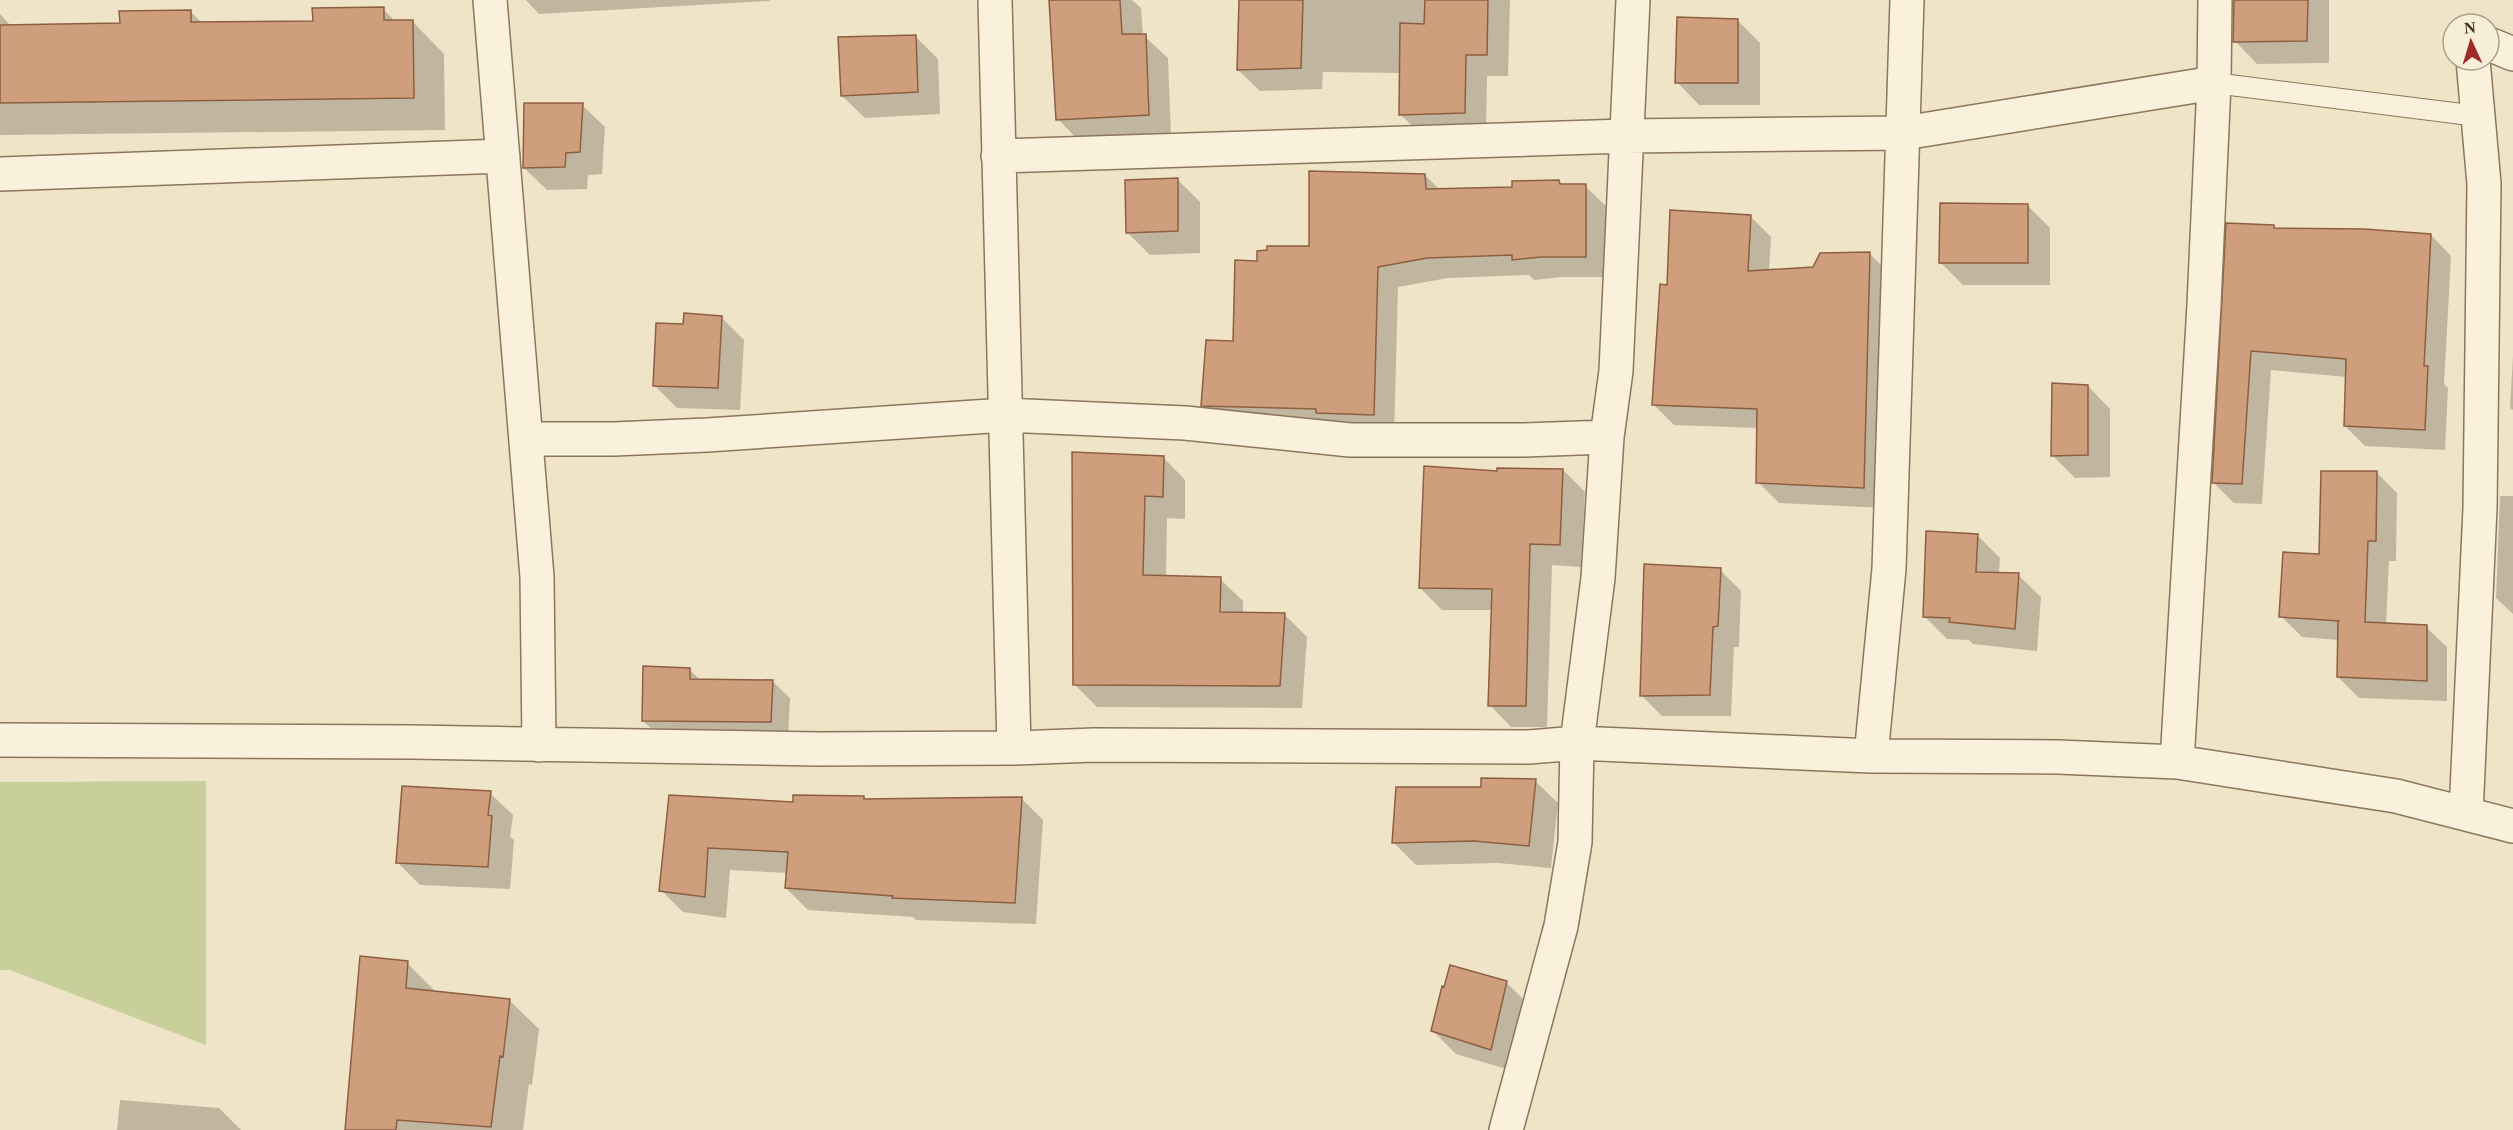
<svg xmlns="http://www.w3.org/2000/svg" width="2513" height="1130" viewBox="0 0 2513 1130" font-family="'Times New Roman',serif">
<rect width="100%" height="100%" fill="#f0e4c8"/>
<path fill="#c9cf9b" d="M 206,781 L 206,1045 L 10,970 L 0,970 L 0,782 Z"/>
<path fill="#0003" d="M 526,0 L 770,0 L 770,1 L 539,14 Z
M 1051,0 L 1132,0 L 1141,8 L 1143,35 L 1168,58 L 1171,137 L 1080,142 L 1058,119 Z
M 1241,0 L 1510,0 L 1508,76 L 1487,76 L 1486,134 L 1423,136 L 1401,115 L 1401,73 L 1323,72 L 1322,89 L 1260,91 L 1238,70 Z
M 2235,0 L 2329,0 L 2329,63 L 2257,64 L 2235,41 Z
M 383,9 L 396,22 L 412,21 L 444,54 L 445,130 L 0,135 L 0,14 L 12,27 L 121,25 L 190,11 L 203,24 L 314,23 Z
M 1738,21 L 1760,43 L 1760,105 L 1699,105 L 1677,82 Z
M 915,36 L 938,59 L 940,114 L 865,118 L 842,96 Z
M 582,105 L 605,127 L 602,174 L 588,175 L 587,189 L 547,190 L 524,168 Z
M 1425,175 L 1440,190 L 1514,189 L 1559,181 L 1563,185 L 1585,186 L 1606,206 L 1606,277 L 1561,277 L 1534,280 L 1529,275 L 1448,278 L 1398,287 L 1394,435 L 1223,426 L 1203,405 L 1234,343 L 1259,262 L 1311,247 Z
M 1178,180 L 1200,202 L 1200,253 L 1150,255 L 1127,232 Z
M 2028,206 L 2050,228 L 2050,285 L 1963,285 L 1940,262 Z
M 1750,216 L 1771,237 L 1769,271 L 1814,268 L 1869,253 L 1890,274 L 1884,508 L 1779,503 L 1758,482 L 1759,428 L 1674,425 L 1654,405 L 1669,286 Z
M 2273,226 L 2277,230 L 2431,235 L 2451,256 L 2444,384 L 2448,388 L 2445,450 L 2365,446 L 2345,426 L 2347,377 L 2271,370 L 2262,504 L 2234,503 L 2214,483 Z
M 721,317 L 744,340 L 740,410 L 677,408 L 654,385 L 684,326 Z
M 2513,356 L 2513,410 L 2510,408 Z
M 2088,386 L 2110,409 L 2110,477 L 2075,478 L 2052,455 Z
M 1073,453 L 1163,457 L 1185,480 L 1185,519 L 1167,518 L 1166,577 L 1220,579 L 1243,601 L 1243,614 L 1285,615 L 1307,637 L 1302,708 L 1097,707 L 1074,684 Z
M 1563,470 L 1585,492 L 1581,567 L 1552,565 L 1547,727 L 1511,727 L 1490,705 L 1493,610 L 1442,610 L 1420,588 L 1498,472 Z
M 2376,472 L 2397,493 L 2396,561 L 2389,561 L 2386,625 L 2426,627 L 2447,647 L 2447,701 L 2359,698 L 2338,677 L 2339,640 L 2302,637 L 2281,616 Z
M 2500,496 L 2513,496 L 2513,614 L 2496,598 Z
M 1977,535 L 2000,558 L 1999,574 L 2018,575 L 2041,597 L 2037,651 L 1973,644 L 1969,640 L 1947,639 L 1924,616 Z
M 1720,570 L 1741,591 L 1739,647 L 1734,647 L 1731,716 L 1662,716 L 1641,695 Z
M 689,669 L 701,681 L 772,681 L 790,698 L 788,739 L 661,738 L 643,721 Z
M 1535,781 L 1558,803 L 1551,868 L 1498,863 L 1416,865 L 1394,843 L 1482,788 Z
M 490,793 L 513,815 L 510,837 L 514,840 L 510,889 L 420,885 L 397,862 Z
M 670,796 L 794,803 L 864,798 L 866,800 L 1021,798 L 1043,820 L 1036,924 L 916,920 L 913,917 L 808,910 L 786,888 L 788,873 L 730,870 L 726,918 L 683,912 L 661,890 Z
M 407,963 L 436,992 L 510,1001 L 539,1029 L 532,1085 L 529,1084 L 523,1130 L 347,1130 Z
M 1506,982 L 1529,1005 L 1513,1071 L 1456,1054 L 1433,1031 Z
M 120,1100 L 219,1108 L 241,1130 L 117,1130 Z"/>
<path fill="#cf9f7d" stroke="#8d5f41" stroke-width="1.5" d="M 1049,0 L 1120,0 L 1122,34 L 1146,34 L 1149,115 L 1056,120 Z
M 1239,0 L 1303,0 L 1301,68 L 1237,70 Z
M 1425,0 L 1488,0 L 1487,55 L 1466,55 L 1465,113 L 1399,115 L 1400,23 L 1424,24 Z
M 2234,0 L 2308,0 L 2307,41 L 2233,42 Z
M 384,7 L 384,20 L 413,20 L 414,98 L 0,103 L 0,25 L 120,23 L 119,11 L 191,10 L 191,22 L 313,21 L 312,8 Z
M 1677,17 L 1738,19 L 1738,83 L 1675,83 Z
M 916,35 L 918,92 L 841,96 L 838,37 Z
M 524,103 L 583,103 L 580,152 L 566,153 L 565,167 L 523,168 Z
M 1309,171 L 1425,174 L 1426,189 L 1512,187 L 1512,181 L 1559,180 L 1560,184 L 1586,184 L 1586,257 L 1540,257 L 1512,260 L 1512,255 L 1427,258 L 1378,267 L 1374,415 L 1316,413 L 1316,409 L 1201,406 L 1206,340 L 1233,341 L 1235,260 L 1257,261 L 1257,251 L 1267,250 L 1267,246 L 1309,246 Z
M 1178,178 L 1178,231 L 1126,233 L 1125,180 Z
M 1940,203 L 2028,204 L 2028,263 L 1939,263 Z
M 1670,210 L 1751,215 L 1748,271 L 1813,267 L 1820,253 L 1870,252 L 1864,488 L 1756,483 L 1757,409 L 1652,405 L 1660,284 L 1667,285 Z
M 2226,223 L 2274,225 L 2274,228 L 2364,229 L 2431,234 L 2424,366 L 2428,366 L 2425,430 L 2344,426 L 2346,359 L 2251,351 L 2242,484 L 2212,483 Z
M 684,313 L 722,316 L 718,388 L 653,386 L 656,323 L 683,324 Z
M 2052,383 L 2088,385 L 2088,455 L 2051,456 Z
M 1072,452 L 1164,456 L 1163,497 L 1145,496 L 1143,575 L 1221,577 L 1220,612 L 1285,613 L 1280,686 L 1073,685 Z
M 1424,466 L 1497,471 L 1497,468 L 1563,469 L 1560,545 L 1530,544 L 1526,706 L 1488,706 L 1492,589 L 1419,588 Z
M 2321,471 L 2377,471 L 2376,541 L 2368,541 L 2365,622 L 2427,625 L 2427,681 L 2337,677 L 2338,621 L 2340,621 L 2279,617 L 2283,552 L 2319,554 Z
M 1926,531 L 1978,534 L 1976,572 L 2019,573 L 2015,629 L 1949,622 L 1950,618 L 1923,617 Z
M 1644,564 L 1721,568 L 1718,626 L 1713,627 L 1710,695 L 1640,696 Z
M 643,666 L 690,668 L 690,679 L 773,680 L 771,722 L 642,721 Z
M 1481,778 L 1536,779 L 1529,846 L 1474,841 L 1392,843 L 1396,787 L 1481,787 Z
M 402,786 L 491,791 L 488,815 L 492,816 L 488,867 L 396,863 Z
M 669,795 L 793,802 L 793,795 L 864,796 L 864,799 L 1022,797 L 1015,903 L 892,898 L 893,896 L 785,888 L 788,852 L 708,848 L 705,897 L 659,891 Z
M 360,956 L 408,961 L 406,988 L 510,999 L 503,1057 L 500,1056 L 491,1127 L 397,1120 L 396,1130 L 345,1130 Z
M 1450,965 L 1507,981 L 1491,1050 L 1431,1031 L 1442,986 L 1444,987 Z"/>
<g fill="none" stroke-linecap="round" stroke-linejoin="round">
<defs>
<path id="service" d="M 2214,83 L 2478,116"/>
<path id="minor" d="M 490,0 L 537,577 L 539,745
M 995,0 L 1014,748
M 2489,44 L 2513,54
M 2214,83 L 2215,0
M 998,156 L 1625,136 L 1904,133 L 2214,83 L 2204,305 L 2177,762
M 0,174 L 503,156
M 527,439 L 614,439 L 707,435 L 1005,415 L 1185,423 L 1350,440 L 1524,440 L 1607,437
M 0,740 L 412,742 L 818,749 L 1014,748 L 1094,745 L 1529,747 L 1577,743 L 1871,756 L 2058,757 L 2177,762 L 2396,796 L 2513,826
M 1871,756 L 1889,569 L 1907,0
M 2466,814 L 2480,508 L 2484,184 L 2473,60
M 1506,1130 L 1561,926 L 1575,842 L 1577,743 L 1598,578 L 1607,437 L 1616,371 L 1633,0"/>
</defs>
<use href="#service" stroke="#8d765c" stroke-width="22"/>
<use href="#minor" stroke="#8d765c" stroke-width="36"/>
<use href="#service" stroke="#faf1dc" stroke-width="20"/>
<use href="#minor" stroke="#faf1dc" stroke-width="33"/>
</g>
<g transform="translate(2471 42) rotate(356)"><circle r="28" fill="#f7eed8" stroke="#ada18e" stroke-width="1.5"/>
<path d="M0-4.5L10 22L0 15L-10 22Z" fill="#9e2a2b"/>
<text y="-9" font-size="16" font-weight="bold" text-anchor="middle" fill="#3d2e20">N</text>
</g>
</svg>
